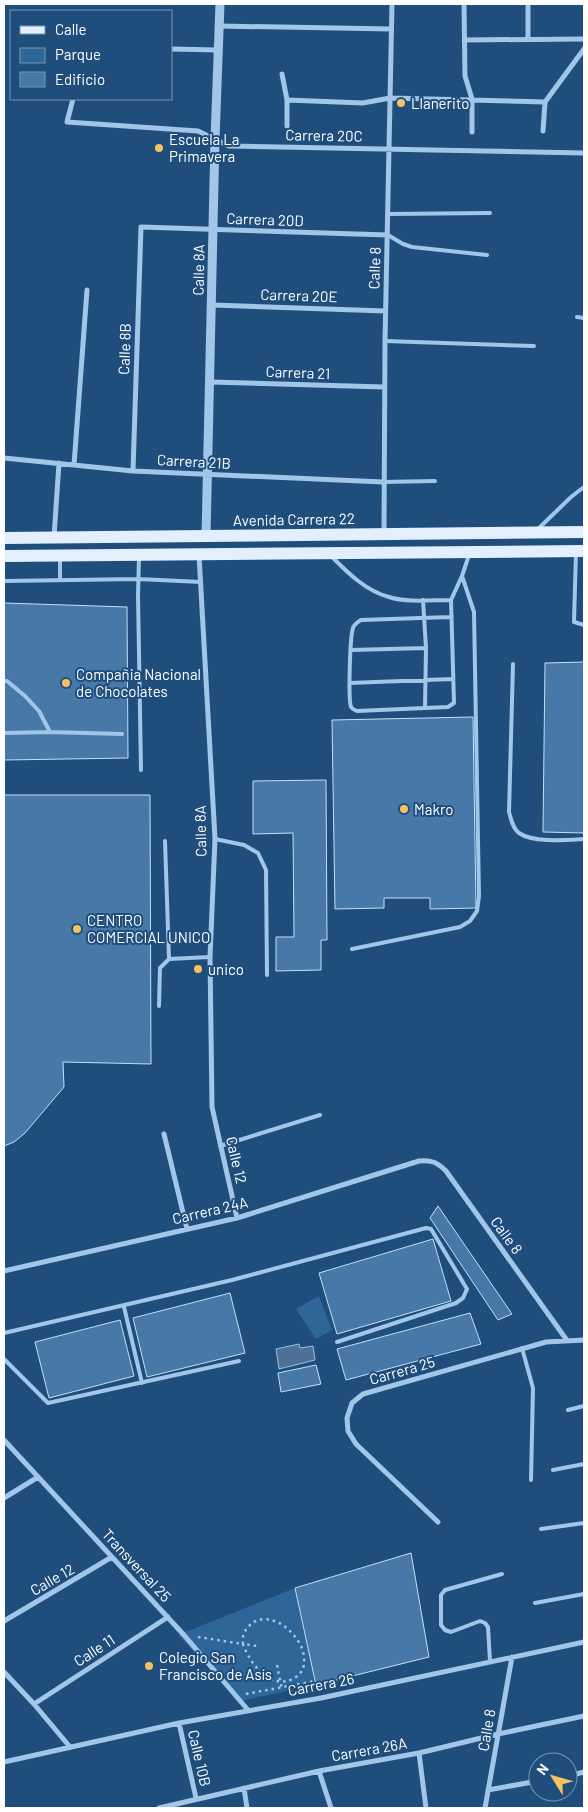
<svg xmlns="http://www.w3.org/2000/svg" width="588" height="1812" viewBox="0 0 588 1812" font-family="Barlow,sans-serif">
<rect width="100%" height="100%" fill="#1f4e7d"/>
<path fill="#2e669a" d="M 319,1296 L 332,1330 L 316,1339 L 296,1309 Z
M 295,1588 L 316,1685 L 240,1701 L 178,1635 Z"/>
<path fill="#4e7195" stroke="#95c2e9" d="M 299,1344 L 300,1348 L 313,1346 L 315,1360 L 279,1369 L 276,1349 Z"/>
<path fill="#4778a7" stroke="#c5def6" d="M 4,603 L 127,607 L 128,758 L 4,760 Z
M 584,662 L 584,833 L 543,832 L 545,663 Z
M 473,717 L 476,908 L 430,909 L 430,898 L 384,898 L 384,908 L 335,909 L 332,720 Z
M 326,780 L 327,940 L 321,940 L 321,970 L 276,971 L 276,937 L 294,937 L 293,833 L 253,834 L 253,781 Z
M 4,795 L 150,795 L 151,1064 L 63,1062 L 64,1087 L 25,1133 L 14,1142 L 4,1146 Z
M 438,1206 L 512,1314 L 498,1320 L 430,1218 Z
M 433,1239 L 451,1301 L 337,1334 L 319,1273 Z
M 230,1293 L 245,1353 L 147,1377 L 133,1318 Z
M 470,1313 L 481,1344 L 346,1380 L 337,1349 Z
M 120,1320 L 134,1376 L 49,1398 L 35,1342 Z
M 316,1365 L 321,1384 L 281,1392 L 278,1373 Z
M 411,1553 L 429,1657 L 316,1685 L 295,1588 Z"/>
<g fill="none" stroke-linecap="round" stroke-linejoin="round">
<path stroke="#a2c6e7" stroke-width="2.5" stroke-dasharray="2.5 4" stroke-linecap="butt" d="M 198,1637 L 243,1644 C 242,1637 244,1631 249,1626 C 268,1606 302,1634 304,1657 C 305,1665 303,1672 296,1677 C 272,1693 250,1664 243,1644 L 258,1646
M 277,1665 L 282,1690
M 246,1694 L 315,1681"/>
<path stroke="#a2c6e7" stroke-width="4" d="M 388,214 L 490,213
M 388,235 L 403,244 L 412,247 L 487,255
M 577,317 L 584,318
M 385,341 L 534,346
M 383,482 L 435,481
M 538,529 L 571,497 L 584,487
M 576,552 L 574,622 L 584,625
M 139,557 L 138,595 L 141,770
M 332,557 C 348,573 366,591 389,597 C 408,603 431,600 451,600
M 60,580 L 60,558
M 4,581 L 138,579 L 201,582
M 423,600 L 426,648 L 425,708
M 451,617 L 361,620 C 358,622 354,624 353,628 C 350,636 348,699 351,707 C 353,710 355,710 357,711 L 448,707 L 454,703 L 451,600 L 462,576 L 469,555
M 351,650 L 426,648
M 513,664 L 509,812 C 511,819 513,829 519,833 C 533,843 567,840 584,839
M 4,681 L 7,681 L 25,696 L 39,711 L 50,732 L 122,734
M 350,683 L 452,679
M 4,733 L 50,732
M 215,839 L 244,845 L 258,853 L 266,870 L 267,975
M 165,841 L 169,959
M 352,949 L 460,927 L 470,921 L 477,911 L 479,896 L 474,612 L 462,576
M 159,1006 L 160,968 L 169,959 L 210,957
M 220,1146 L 320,1115
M 124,1307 L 142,1383
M 4,1333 L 232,1280 L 426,1228 L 431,1229 L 467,1289 L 463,1298 L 456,1303 L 337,1342
M 522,1348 L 533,1388 L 531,1480
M 4,1359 L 48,1403 L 239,1361
M 568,1410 L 584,1406
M 553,1470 L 584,1464
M 541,1529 L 584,1523
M 535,1603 L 584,1594
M 490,1661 L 488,1627 L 485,1623 L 480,1621 L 451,1632 L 445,1630 L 441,1625 L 441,1595 L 445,1590 L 502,1574"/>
<path stroke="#a2c6e7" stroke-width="5" d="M 464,4 L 465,76 L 472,99 L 472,132
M 219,26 L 391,29
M 528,39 L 528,4
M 464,40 L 584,39
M 171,49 L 218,50
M 282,74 L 287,100 L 287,126
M 73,99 L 67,122 L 198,131 L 229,146 L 584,153
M 287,100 L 363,103 L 390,98 L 545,102
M 543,131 L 545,102 L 584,49
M 212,305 L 385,311
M 210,382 L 384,387
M 4,458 L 133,471 L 383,482
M 74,465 L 87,290
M 133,471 L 141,227 L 388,235
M 384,533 L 385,341 L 392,4
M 54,537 L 59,463
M 199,555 L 215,839 L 210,957 L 212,1107 L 237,1218
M 164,1134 L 187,1229
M 4,1271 L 237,1218 L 419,1161 C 432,1160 437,1162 446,1171 L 566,1339
M 4,1440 L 184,1635 L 248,1710
M 4,1498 L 38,1477
M 438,1522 L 356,1444 L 348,1431 L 347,1418 L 352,1403 L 363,1394 L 546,1342 L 584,1340
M 4,1621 L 112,1557
M 4,1672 L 34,1704 L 70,1747
M 34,1704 L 168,1617
M 179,1723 L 196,1798
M 419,1753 L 426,1808
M 4,1762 L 179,1723 L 321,1698 L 584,1642
M 319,1771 L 331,1808
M 568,1776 L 584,1772
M 244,1788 L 247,1808
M 488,1790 L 538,1781
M 159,1808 L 319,1771 L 419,1753 L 498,1734 L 584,1716
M 485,1808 L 512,1657"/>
<path stroke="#a2c6e7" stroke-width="9" d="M 206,536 L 215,139 L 220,4"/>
<path stroke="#e4effd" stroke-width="12" d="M 4,538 L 584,532
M 4,556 L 584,551"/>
</g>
<g fill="#f6c161" stroke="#1f4e7d" stroke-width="2">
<circle cx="401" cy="103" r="5"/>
<circle cx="159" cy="148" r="5"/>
<circle cx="66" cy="683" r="5"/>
<circle cx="404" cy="809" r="5"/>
<circle cx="77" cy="929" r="5"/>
<circle cx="198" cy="969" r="5"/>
<circle cx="149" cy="1666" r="5"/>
</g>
<g text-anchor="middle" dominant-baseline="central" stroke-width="4" stroke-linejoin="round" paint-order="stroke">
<g font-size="15" fill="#fff" stroke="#1f4e7d" text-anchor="start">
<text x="411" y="103">Llanerito</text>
<text x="169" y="139">Escuela La<tspan x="169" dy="17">Primavera</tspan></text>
<text x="76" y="674">Compañia Nacional<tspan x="76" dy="17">de Chocolates</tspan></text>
<text x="414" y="809">Makro</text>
<text x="87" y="920">CENTRO<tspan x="87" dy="17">COMERCIAL UNICO</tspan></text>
<text x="208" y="969">unico</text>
<text x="159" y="1657">Colegio San<tspan x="159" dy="17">Francisco de Asís</tspan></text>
</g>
<g font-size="15" fill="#fff" stroke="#1f4e7d">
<text transform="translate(324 135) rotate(1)">Carrera 20C</text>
<text transform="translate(265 219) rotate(2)">Carrera 20D</text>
<text transform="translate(374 268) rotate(-88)">Calle 8</text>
<text transform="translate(198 270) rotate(-89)">Calle 8A</text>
<text transform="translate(299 295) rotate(2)">Carrera 20E</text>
<text transform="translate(124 349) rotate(-88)">Calle 8B</text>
<text transform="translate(298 372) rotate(2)">Carrera 21</text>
<text transform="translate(194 461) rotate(3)">Carrera 21B</text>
<text transform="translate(294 519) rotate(-1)">Avenida Carrera 22</text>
<text transform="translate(200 831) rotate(-91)">Calle 8A</text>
<text transform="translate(237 1160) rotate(77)">Calle 12</text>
<text transform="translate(210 1210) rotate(-13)">Carrera 24A</text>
<text transform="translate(507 1235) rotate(54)">Calle 8</text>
<text transform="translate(402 1370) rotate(-16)">Carrera 25</text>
<text transform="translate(137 1565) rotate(47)">Transversal 25</text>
<text transform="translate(52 1579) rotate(-30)">Calle 12</text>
<text transform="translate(94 1650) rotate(-33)">Calle 11</text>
<text transform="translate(321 1684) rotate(-11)">Carrera 26</text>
<text transform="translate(486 1730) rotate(-80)">Calle 8</text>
<text transform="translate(369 1749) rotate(-10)">Carrera 26A</text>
<text transform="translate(200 1758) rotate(77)">Calle 10B</text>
</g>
</g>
<rect width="588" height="1812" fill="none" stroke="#ffffff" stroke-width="10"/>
<rect x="10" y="10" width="162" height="90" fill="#1f4e7d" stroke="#7995b1"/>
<rect x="20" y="26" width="25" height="8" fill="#e4effd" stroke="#7995b1"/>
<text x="55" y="35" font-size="15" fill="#ffffff">Calle</text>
<rect x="20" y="48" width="25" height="15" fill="#2e669a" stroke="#7995b1"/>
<text x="55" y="60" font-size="15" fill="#ffffff">Parque</text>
<rect x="20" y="72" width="25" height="15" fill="#4778a7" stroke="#7995b1"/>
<text x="55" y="85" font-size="15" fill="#ffffff">Edificio</text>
<g transform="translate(553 1777) rotate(307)"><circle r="24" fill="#1f4e7d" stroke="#7995b1"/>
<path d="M0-4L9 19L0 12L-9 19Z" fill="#f6c161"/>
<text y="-8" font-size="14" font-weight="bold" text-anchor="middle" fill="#ffffff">N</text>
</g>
</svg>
